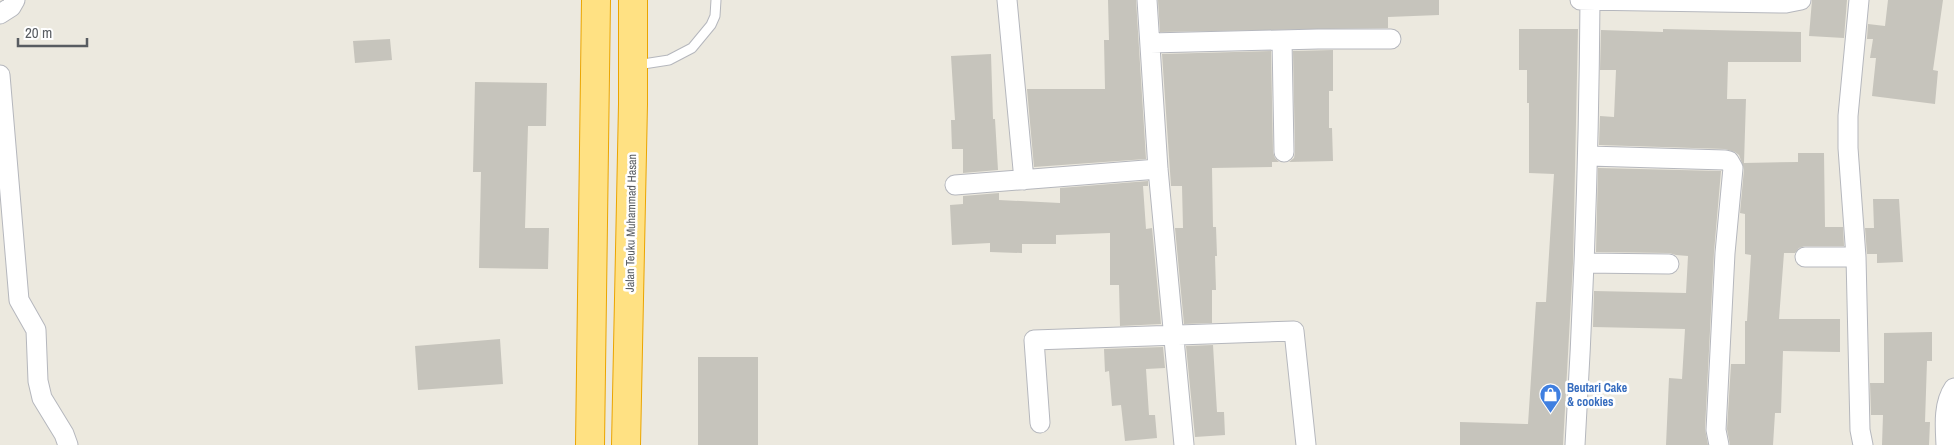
<svg xmlns="http://www.w3.org/2000/svg" width="1954" height="445" viewBox="0 0 1954 445" font-family="'Archivo Narrow',sans-serif">
<rect width="100%" height="100%" fill="#ece9df"/>
<path fill="#c6c4bc" d="M 1108,0 L 1136,0 L 1146,159 L 1034,167 L 1027,89 L 1105,89 L 1104,40 L 1109,40 Z
M 1158,0 L 1439,0 L 1439,15 L 1388,17 L 1388,28 L 1160,32 Z
M 1812,0 L 1847,0 L 1844,38 L 1809,36 Z
M 1888,0 L 1943,0 L 1933,70 L 1938,71 L 1935,104 L 1872,96 L 1876,58 L 1870,58 L 1873,39 L 1867,39 L 1868,24 L 1885,26 Z
M 1519,29 L 1578,29 L 1573,263 L 1563,445 L 1460,445 L 1460,422 L 1528,424 L 1536,302 L 1546,302 L 1554,174 L 1529,173 L 1529,103 L 1527,103 L 1527,70 L 1519,70 Z
M 1663,29 L 1801,32 L 1801,62 L 1728,62 L 1727,99 L 1746,99 L 1744,163 L 1798,162 L 1798,153 L 1824,153 L 1825,227 L 1843,227 L 1844,246 L 1805,246 L 1799,248 L 1795,253 L 1784,253 L 1779,319 L 1840,319 L 1840,352 L 1783,351 L 1781,413 L 1775,413 L 1773,445 L 1730,445 L 1727,429 L 1731,364 L 1745,364 L 1745,321 L 1747,321 L 1751,255 L 1745,254 L 1745,214 L 1740,213 L 1744,169 L 1739,155 L 1735,152 L 1725,149 L 1599,145 L 1600,116 L 1614,117 L 1616,70 L 1600,70 L 1601,30 L 1663,32 Z
M 390,39 L 392,60 L 355,63 L 353,41 Z
M 1333,50 L 1333,91 L 1329,91 L 1329,128 L 1332,128 L 1333,161 L 1289,162 L 1294,158 L 1295,152 L 1293,51 Z
M 1271,51 L 1273,152 L 1275,158 L 1279,162 L 1272,162 L 1272,167 L 1212,168 L 1213,227 L 1216,227 L 1217,256 L 1215,256 L 1216,290 L 1212,290 L 1212,323 L 1184,324 L 1175,228 L 1183,228 L 1182,186 L 1171,186 L 1162,54 Z
M 991,54 L 993,119 L 995,119 L 998,170 L 963,173 L 963,149 L 952,149 L 951,120 L 955,120 L 951,56 Z
M 475,82 L 547,83 L 546,126 L 528,126 L 525,228 L 549,228 L 548,269 L 479,268 L 481,172 L 473,172 Z
M 1598,168 L 1721,171 L 1714,252 L 1705,429 L 1708,445 L 1666,445 L 1669,378 L 1682,379 L 1685,329 L 1593,327 L 1594,291 L 1686,293 L 1688,256 L 1676,255 L 1669,253 L 1596,252 Z
M 1148,181 L 1148,186 L 1143,186 L 1146,229 L 1152,228 L 1161,324 L 1120,326 L 1119,285 L 1110,285 L 1110,233 L 1056,235 L 1056,244 L 1022,244 L 1022,253 L 990,252 L 990,243 L 952,245 L 950,205 L 963,204 L 963,196 L 999,193 L 999,200 L 1060,203 L 1060,188 Z
M 1873,199 L 1899,199 L 1903,262 L 1877,263 L 1877,254 L 1867,254 L 1865,228 L 1874,228 Z
M 1932,332 L 1932,361 L 1927,361 L 1925,422 L 1930,422 L 1929,445 L 1882,445 L 1883,415 L 1871,415 L 1870,383 L 1884,383 L 1884,333 Z
M 500,339 L 503,384 L 418,390 L 415,346 Z
M 1213,345 L 1217,412 L 1224,412 L 1225,435 L 1195,437 L 1186,346 Z
M 1163,347 L 1165,368 L 1146,369 L 1149,415 L 1155,415 L 1157,438 L 1125,441 L 1121,405 L 1112,406 L 1109,371 L 1105,372 L 1104,349 Z
M 698,357 L 758,357 L 758,445 L 698,445 Z"/>
<g fill="none" stroke-linecap="round" stroke-linejoin="round">
<defs>
<path id="lane" d="M 637,65 L 669,60 L 692,48 L 711,25 L 715,16 L 716,0"/>
<path id="street" d="M 1007,0 L 1024,180
M 1147,0 L 1158,169 L 1184,445
M 1580,0 L 1786,3 L 1801,0
M 1859,0 L 1848,116 L 1848,148 L 1856,257 L 1860,430 L 1863,445
M 0,14 L 11,7 L 15,0
M 1282,40 L 1284,152
M 1150,43 L 1318,39 L 1391,39
M 0,75 L 19,300 L 36,330 L 38,381 L 42,398 L 64,434 L 68,445
M 1589,156 L 1725,160 L 1729,161 L 1733,168 L 1725,253 L 1716,430 L 1719,445
M 955,185 L 1158,169
M 1805,257 L 1856,257
M 1584,263 L 1669,264
M 1040,423 L 1034,340 L 1294,331 L 1306,445
M 1575,445 C 1584,297 1589,149 1590,0
M 1946,445 C 1945,426 1943,404 1954,388"/>
<path id="highway" d="M 590,445 L 596,0
M 626,445 L 633,104 L 633,0"/>
</defs>
<use href="#lane" stroke="#b5b7bd" stroke-width="11"/>
<use href="#street" stroke="#b5b7bd" stroke-width="21"/>
<use href="#highway" stroke="#eba500" stroke-width="30"/>
<use href="#lane" stroke="#fff" stroke-width="9"/>
<use href="#street" stroke="#fff" stroke-width="19"/>
<use href="#highway" stroke="#ffe183" stroke-width="28"/>
</g>
<defs>
<symbol id="shop-pin" viewBox="-11 -11 22 30"><path d="M0 17L-7.5 6A9.5 9.5 0 1 1 7.5 6Z" fill="#3f7fe0" stroke="#fff"/><path d="M-5-2.5h2.3a2.7 3.5 0 0 1 5.4 0H5L5.5 6h-11ZM-1.5-2.5h3a1.5 2.3 0 0 0-3 0Z" fill="#fff"/></symbol>
</defs>
<g fill-rule="evenodd">
<use href="#shop-pin" x="1538" y="382" width="25" height="34"/>
</g>
<g text-anchor="middle" dominant-baseline="central" stroke-width="5" stroke-linejoin="round" paint-order="stroke">
<g font-size="12" fill="#585c61" stroke="#fff">
<text transform="translate(631 223) rotate(-89)">Jalan Teuku Muhammad Hasan</text>
</g>
<g font-size="12" font-weight="bold" fill="#366cbe" stroke="#fff" text-anchor="start">
<text x="1567" y="388">Beutari Cake<tspan x="1567" dy="14">&amp; cookies</tspan></text>
</g>
</g>
<path d="M18 38v8h69v-8" fill="none" stroke="#585c61" stroke-width="2.5"/>
<text x="25" y="38" font-size="15" fill="#585c61" stroke="#ffffff" stroke-width="4" paint-order="stroke">20 m</text>
</svg>
